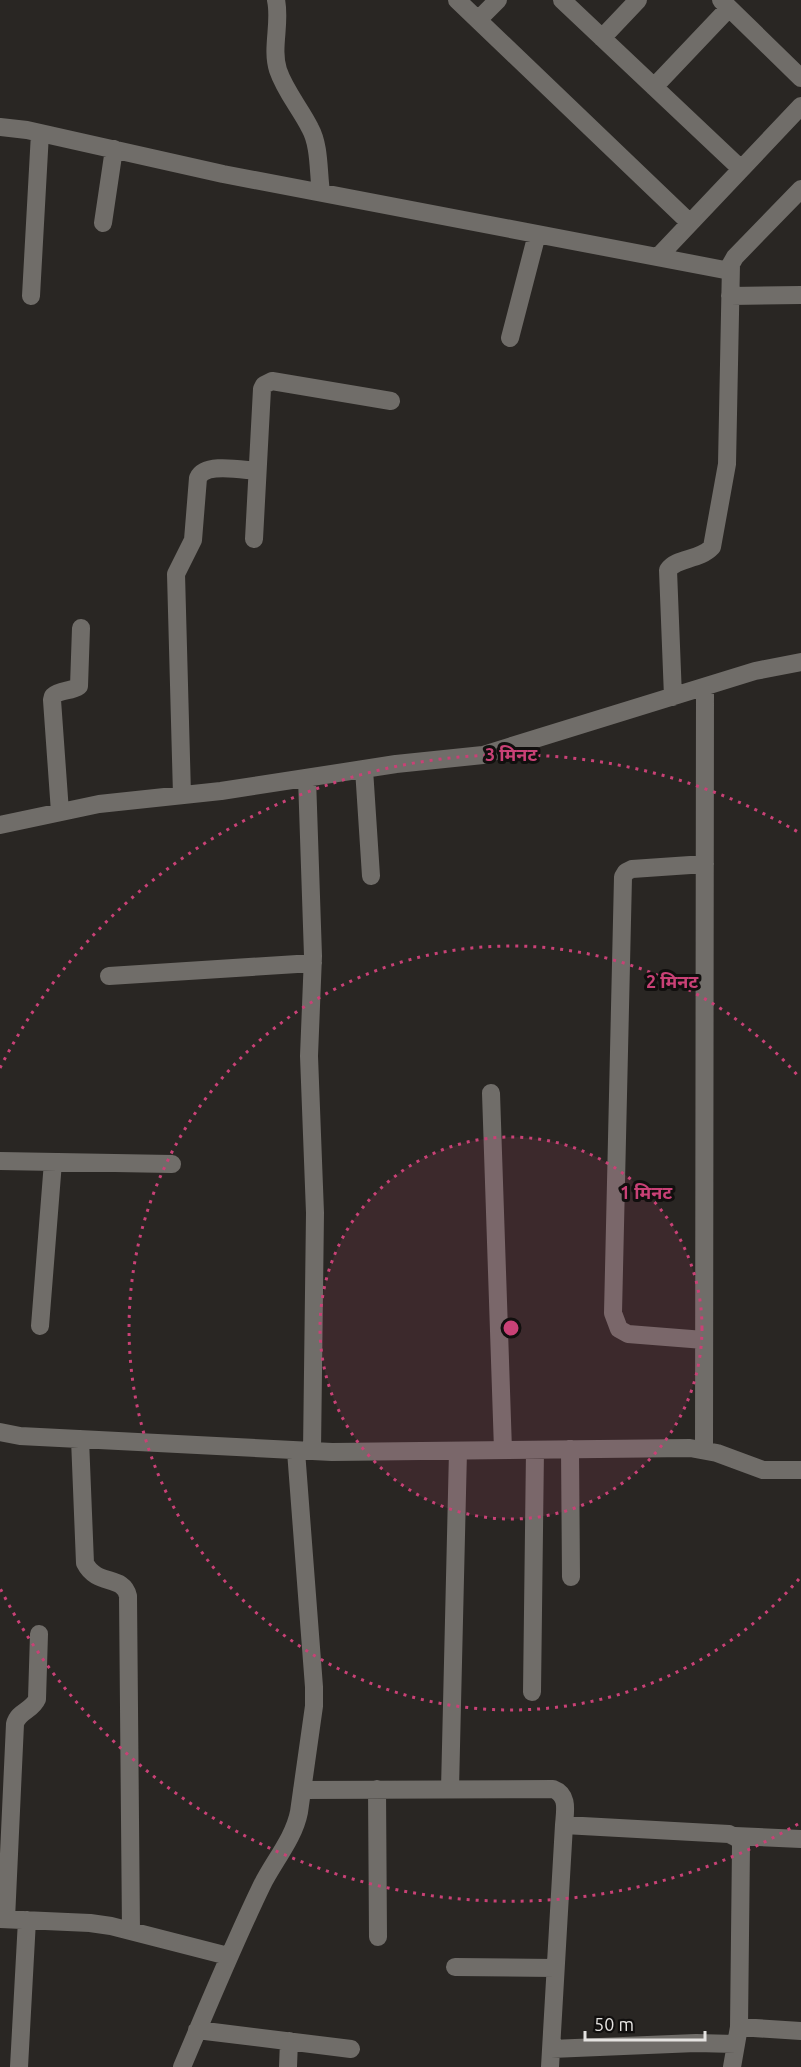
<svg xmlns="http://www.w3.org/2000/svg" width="801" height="2067" viewBox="0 0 801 2067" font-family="Ubuntu,'Noto Sans Devanagari',sans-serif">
<rect width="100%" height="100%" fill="#292623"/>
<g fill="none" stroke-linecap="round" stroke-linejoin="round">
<path stroke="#706d69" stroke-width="18" d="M 276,0 C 281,23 271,48 278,70 C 285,91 300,108 310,128 C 320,146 318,172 321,192
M 457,0 L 690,223
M 562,0 L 741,169
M 721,0 L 801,78
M 478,20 L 498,0
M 602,38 L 638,0
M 654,87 L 729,8
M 0,127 L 27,130 L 223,174 L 730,271
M 103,223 L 114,149
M 658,257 L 801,106
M 31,296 L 40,133
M 730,296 L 801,295
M 510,338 L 537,234
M 254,539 L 262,389 L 264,385 L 272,381 L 391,401
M 673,697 L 668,570 C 677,557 699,561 712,547 L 727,464 L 731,264 L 735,257 L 801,189
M 364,769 L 371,876
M 307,778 L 313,956 L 309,1056 L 315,1213 L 312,1451
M 182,795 L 176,574 L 193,540 L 198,478 C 205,462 242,470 257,471
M 60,812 L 52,700 L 53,696 C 60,689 71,692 79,686 L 81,628
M 0,825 L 99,804 L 221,791 L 396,764 L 483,755 L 755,671 L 801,662
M 109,976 L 313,963
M 491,1093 L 503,1450
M 0,1161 L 172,1164
M 40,1326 L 53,1162
M 704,1340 L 628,1334 L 619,1329 L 613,1313 L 623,877 L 626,872 L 632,869 L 705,864
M 0,1432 L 20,1436 L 332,1452 L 690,1448 L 717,1453 L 763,1470 L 801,1470
M 80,1439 L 85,1563 C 97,1587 123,1574 128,1596 L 131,1931
M 570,1449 L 571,1577
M 704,1450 L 705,687
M 532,1692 L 535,1450
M 377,1789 L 378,1937
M 450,1789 L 458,1451
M 302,1790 L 553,1789 C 569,1795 565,1811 564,1825 L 550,2067
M 564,1825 L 729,1834 L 739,1839 L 741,1845 L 739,2027 L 732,2067
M 735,1836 L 801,1839
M 0,1919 L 90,1923 L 111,1926 L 228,1956
M 6,1919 L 15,1724 C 18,1711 32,1711 37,1699 L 39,1634
M 455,1967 L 555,1968
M 739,2027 L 801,2031
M 197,2030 L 351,2049
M 551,2049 L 696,2043 L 736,2044
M 19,2067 L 27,1920
M 182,2067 C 208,2006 233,1945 262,1885 C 274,1861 294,1838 299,1812 L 314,1706 L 314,1687 L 296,1451
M 288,2067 L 289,2041"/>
</g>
<circle cx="511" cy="1328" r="191" fill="#c94176" fill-opacity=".12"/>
<g fill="none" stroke="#c94176" stroke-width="3" stroke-dasharray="3 6">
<circle cx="511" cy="1328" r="191"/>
<path d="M799 1579A382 382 0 1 1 799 1077"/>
<path d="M798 1824A573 573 0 0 1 0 1588M0 1068A573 573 0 0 1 798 832"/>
</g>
<circle cx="511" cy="1328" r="9" fill="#c94176" stroke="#110f0e" stroke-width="3"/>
<g font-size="18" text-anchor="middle" font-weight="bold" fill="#c94176" stroke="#110f0e" stroke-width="6" stroke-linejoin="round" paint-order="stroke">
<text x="511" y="761">3 मिनट</text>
<text x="672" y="988">2 मिनट</text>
<text x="646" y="1199">1 मिनट</text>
</g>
<path d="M585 2031v9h120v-9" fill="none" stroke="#e5e3e1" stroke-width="3"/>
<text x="594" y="2031" font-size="18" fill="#e5e3e1" stroke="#110f0e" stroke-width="4.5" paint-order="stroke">50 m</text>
</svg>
